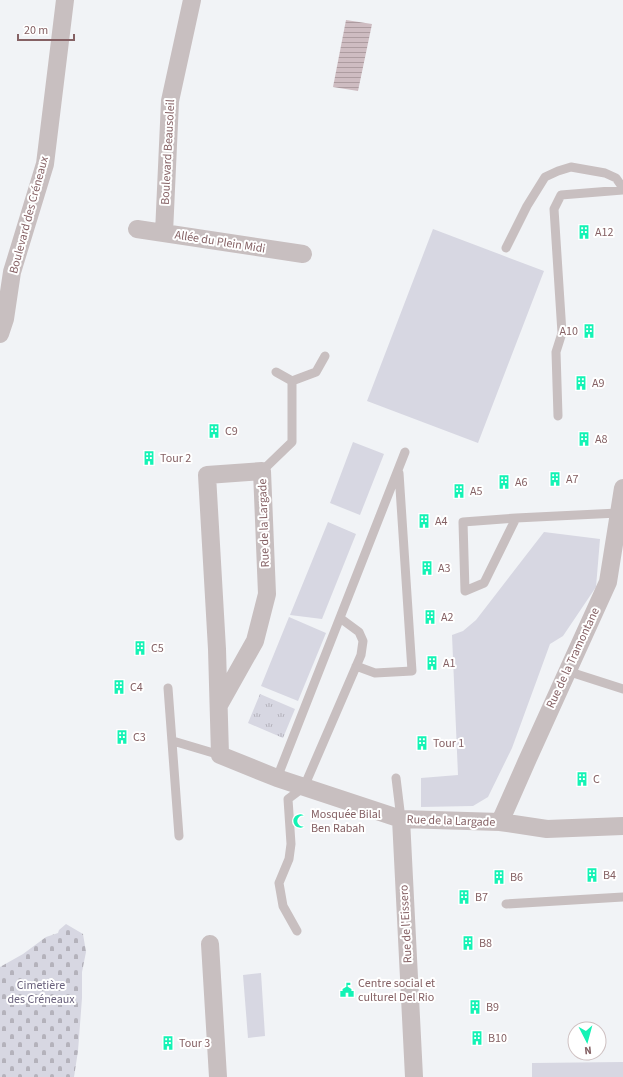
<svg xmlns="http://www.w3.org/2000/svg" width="623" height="1077" viewBox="0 0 623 1077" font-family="'Source Sans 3',sans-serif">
<defs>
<pattern id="cemetery-stones" width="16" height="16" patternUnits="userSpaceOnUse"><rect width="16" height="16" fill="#d7d7e2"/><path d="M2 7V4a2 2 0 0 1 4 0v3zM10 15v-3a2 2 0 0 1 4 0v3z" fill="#b4b2bb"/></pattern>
<pattern id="park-tufts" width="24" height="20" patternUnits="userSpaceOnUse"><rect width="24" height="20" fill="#d7d7e2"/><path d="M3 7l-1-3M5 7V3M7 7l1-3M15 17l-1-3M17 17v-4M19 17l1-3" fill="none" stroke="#b4b2bb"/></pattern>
<pattern id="water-rules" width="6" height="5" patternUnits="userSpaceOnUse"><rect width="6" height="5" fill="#cebcc1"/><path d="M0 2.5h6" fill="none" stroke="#ad9ca0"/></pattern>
</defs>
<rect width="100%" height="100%" fill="#f1f3f6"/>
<path fill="#d7d7e2" d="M 433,229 L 544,271 L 478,443 L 367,401 Z
M 353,442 L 384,454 L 360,515 L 330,503 Z
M 328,522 L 356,534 L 322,619 L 290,615 Z
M 544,532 L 600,539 L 596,587 L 563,636 L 550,644 L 512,748 L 488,797 L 473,806 L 421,807 L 421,778 L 458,775 L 452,635 L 463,631 L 476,620 Z
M 289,617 L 326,633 L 298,701 L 261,686 Z
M 261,973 L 265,1036 L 248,1038 L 243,975 Z
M 623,1062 L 623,1077 L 532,1077 L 532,1063 Z"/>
<path fill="url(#cemetery-stones)" d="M 66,924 L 83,934 L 86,952 L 82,972 L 82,998 L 78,1051 L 74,1077 L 0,1077 L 0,967 L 23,954 L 46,937 L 58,933 L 59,930 Z"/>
<path fill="url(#park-tufts)" d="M 260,694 L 295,709 L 283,738 L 248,723 Z"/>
<path fill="url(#water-rules)" d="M 346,20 L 372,24 L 358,91 L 333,87 Z"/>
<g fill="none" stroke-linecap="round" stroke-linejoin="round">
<path stroke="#c8bfc0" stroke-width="9" d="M 506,248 L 527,206 L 545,177 L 558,171 L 571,167 L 605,173 L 616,178 L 623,188
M 292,381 L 316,372 L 325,356
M 558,416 L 556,352 L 562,333 L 554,209 L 561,195 L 623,190
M 262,471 L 292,442 L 292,381 L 276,372
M 516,518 L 463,522 L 465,591 L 484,583 L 516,518 L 618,513
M 356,666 L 375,673 L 412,671 L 399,473
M 567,671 L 623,689
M 168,688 L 179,836
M 173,741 L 220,755
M 277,778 L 405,452
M 396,778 L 401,819
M 506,904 L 623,897
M 297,931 L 283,906 L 279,883 L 289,859 L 291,844 L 288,799 L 304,787 L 361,655 L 363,641 L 359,632 L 340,618"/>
<path stroke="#c8bfc0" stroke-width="18" d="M 137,229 L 303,254
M 164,233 L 170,101 L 192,0
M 0,334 L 5,319 L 12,272 L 45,164 L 65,0
M 219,705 L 255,641 L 267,594 L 262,471 L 207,475 L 217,649 L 220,755 L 277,778 L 401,819 L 500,822 L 547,829 L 623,826
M 401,819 L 414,1077
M 500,822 L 526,763 L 608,582 L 623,488
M 210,944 L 218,1077"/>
</g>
<defs>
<symbol id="building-bare" viewBox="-9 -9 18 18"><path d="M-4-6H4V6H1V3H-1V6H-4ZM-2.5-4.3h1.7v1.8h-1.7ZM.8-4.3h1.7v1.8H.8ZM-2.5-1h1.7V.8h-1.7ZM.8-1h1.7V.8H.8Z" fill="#13f3b5" stroke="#fff" stroke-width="2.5" paint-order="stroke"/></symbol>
<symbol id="mosque-bare" viewBox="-9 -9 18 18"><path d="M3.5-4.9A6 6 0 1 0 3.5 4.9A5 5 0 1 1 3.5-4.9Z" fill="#13f3b5" stroke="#fff" stroke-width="2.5" paint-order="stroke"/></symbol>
<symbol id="civic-bare" viewBox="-9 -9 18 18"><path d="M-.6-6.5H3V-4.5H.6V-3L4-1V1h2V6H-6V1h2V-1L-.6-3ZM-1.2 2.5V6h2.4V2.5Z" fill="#13f3b5" stroke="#fff" stroke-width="2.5" paint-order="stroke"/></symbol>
</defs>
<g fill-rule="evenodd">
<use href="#building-bare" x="574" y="222" width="20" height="20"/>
<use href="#building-bare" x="579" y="321" width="20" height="20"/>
<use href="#building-bare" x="571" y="373" width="20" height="20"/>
<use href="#building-bare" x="204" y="421" width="20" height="20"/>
<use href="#building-bare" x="574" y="429" width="20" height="20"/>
<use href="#building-bare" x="139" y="448" width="20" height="20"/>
<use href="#building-bare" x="545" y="469" width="20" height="20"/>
<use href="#building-bare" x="494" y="472" width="20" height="20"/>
<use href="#building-bare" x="449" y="481" width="20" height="20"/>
<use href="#building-bare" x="414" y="511" width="20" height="20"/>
<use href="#building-bare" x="417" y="558" width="20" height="20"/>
<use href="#building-bare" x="420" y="607" width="20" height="20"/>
<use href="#building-bare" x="130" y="638" width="20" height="20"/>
<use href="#building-bare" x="422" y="653" width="20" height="20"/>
<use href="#building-bare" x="109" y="677" width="20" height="20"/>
<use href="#building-bare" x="112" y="727" width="20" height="20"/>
<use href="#building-bare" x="412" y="733" width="20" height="20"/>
<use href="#building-bare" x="572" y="769" width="20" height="20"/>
<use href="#mosque-bare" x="290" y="811" width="20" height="20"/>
<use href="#building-bare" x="582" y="865" width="20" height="20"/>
<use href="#building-bare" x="489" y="867" width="20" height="20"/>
<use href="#building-bare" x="454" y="887" width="20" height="20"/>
<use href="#building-bare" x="458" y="933" width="20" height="20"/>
<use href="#civic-bare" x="337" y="980" width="20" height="20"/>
<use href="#building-bare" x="465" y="997" width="20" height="20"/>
<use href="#building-bare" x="467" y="1028" width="20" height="20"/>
<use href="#building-bare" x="158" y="1033" width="20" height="20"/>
</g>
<g text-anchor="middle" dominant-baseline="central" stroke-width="4" stroke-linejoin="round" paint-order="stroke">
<g font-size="12" fill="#856164" stroke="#fff">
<text transform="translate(168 152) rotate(-87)">Boulevard Beausoleil</text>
<text transform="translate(29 215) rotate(-75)">Boulevard des Créneaux</text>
<text transform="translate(220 242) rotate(9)">Allée du Plein Midi</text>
<text transform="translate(264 523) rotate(-92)">Rue de la Largade</text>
<text transform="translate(573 658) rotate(-65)">Rue de la Tramontane</text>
<text transform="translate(451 821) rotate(2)">Rue de la Largade</text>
<text transform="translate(406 924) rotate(-93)">Rue de l'Eissero</text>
</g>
<g font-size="12" fill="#856164" stroke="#fff" text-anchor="start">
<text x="595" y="232">A12</text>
<text x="578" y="331" text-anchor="end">A10</text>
<text x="592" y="383">A9</text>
<text x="225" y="431">C9</text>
<text x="595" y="439">A8</text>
<text x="160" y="458">Tour 2</text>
<text x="566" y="479">A7</text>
<text x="515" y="482">A6</text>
<text x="470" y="491">A5</text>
<text x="435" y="521">A4</text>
<text x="438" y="568">A3</text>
<text x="441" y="617">A2</text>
<text x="151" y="648">C5</text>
<text x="443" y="663">A1</text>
<text x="130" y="687">C4</text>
<text x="133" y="737">C3</text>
<text x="433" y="743">Tour 1</text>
<text x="593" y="779">C</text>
<text x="311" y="814">Mosquée Bilal<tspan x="311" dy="14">Ben Rabah</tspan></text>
<text x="603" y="875">B4</text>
<text x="510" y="877">B6</text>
<text x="475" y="897">B7</text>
<text x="479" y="943">B8</text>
<text x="358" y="983">Centre social et<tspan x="358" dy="14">culturel Del Rio</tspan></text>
<text x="486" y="1007">B9</text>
<text x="488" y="1038">B10</text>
<text x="179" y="1043">Tour 3</text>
</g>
<g font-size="12" fill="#69617c" stroke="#fff">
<text x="41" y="985">Cimetière<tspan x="41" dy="14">des Créneaux</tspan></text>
</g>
</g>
<g transform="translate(587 1041) rotate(174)"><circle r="19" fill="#ffffff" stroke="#cec0c1"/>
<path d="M0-3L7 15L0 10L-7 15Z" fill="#13f3b5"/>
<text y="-6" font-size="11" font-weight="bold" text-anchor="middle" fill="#856164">N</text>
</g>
<path d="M18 34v6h56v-6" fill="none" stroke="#856164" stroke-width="2"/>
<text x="24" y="34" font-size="12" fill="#856164" stroke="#ffffff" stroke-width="3" paint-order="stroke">20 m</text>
</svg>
